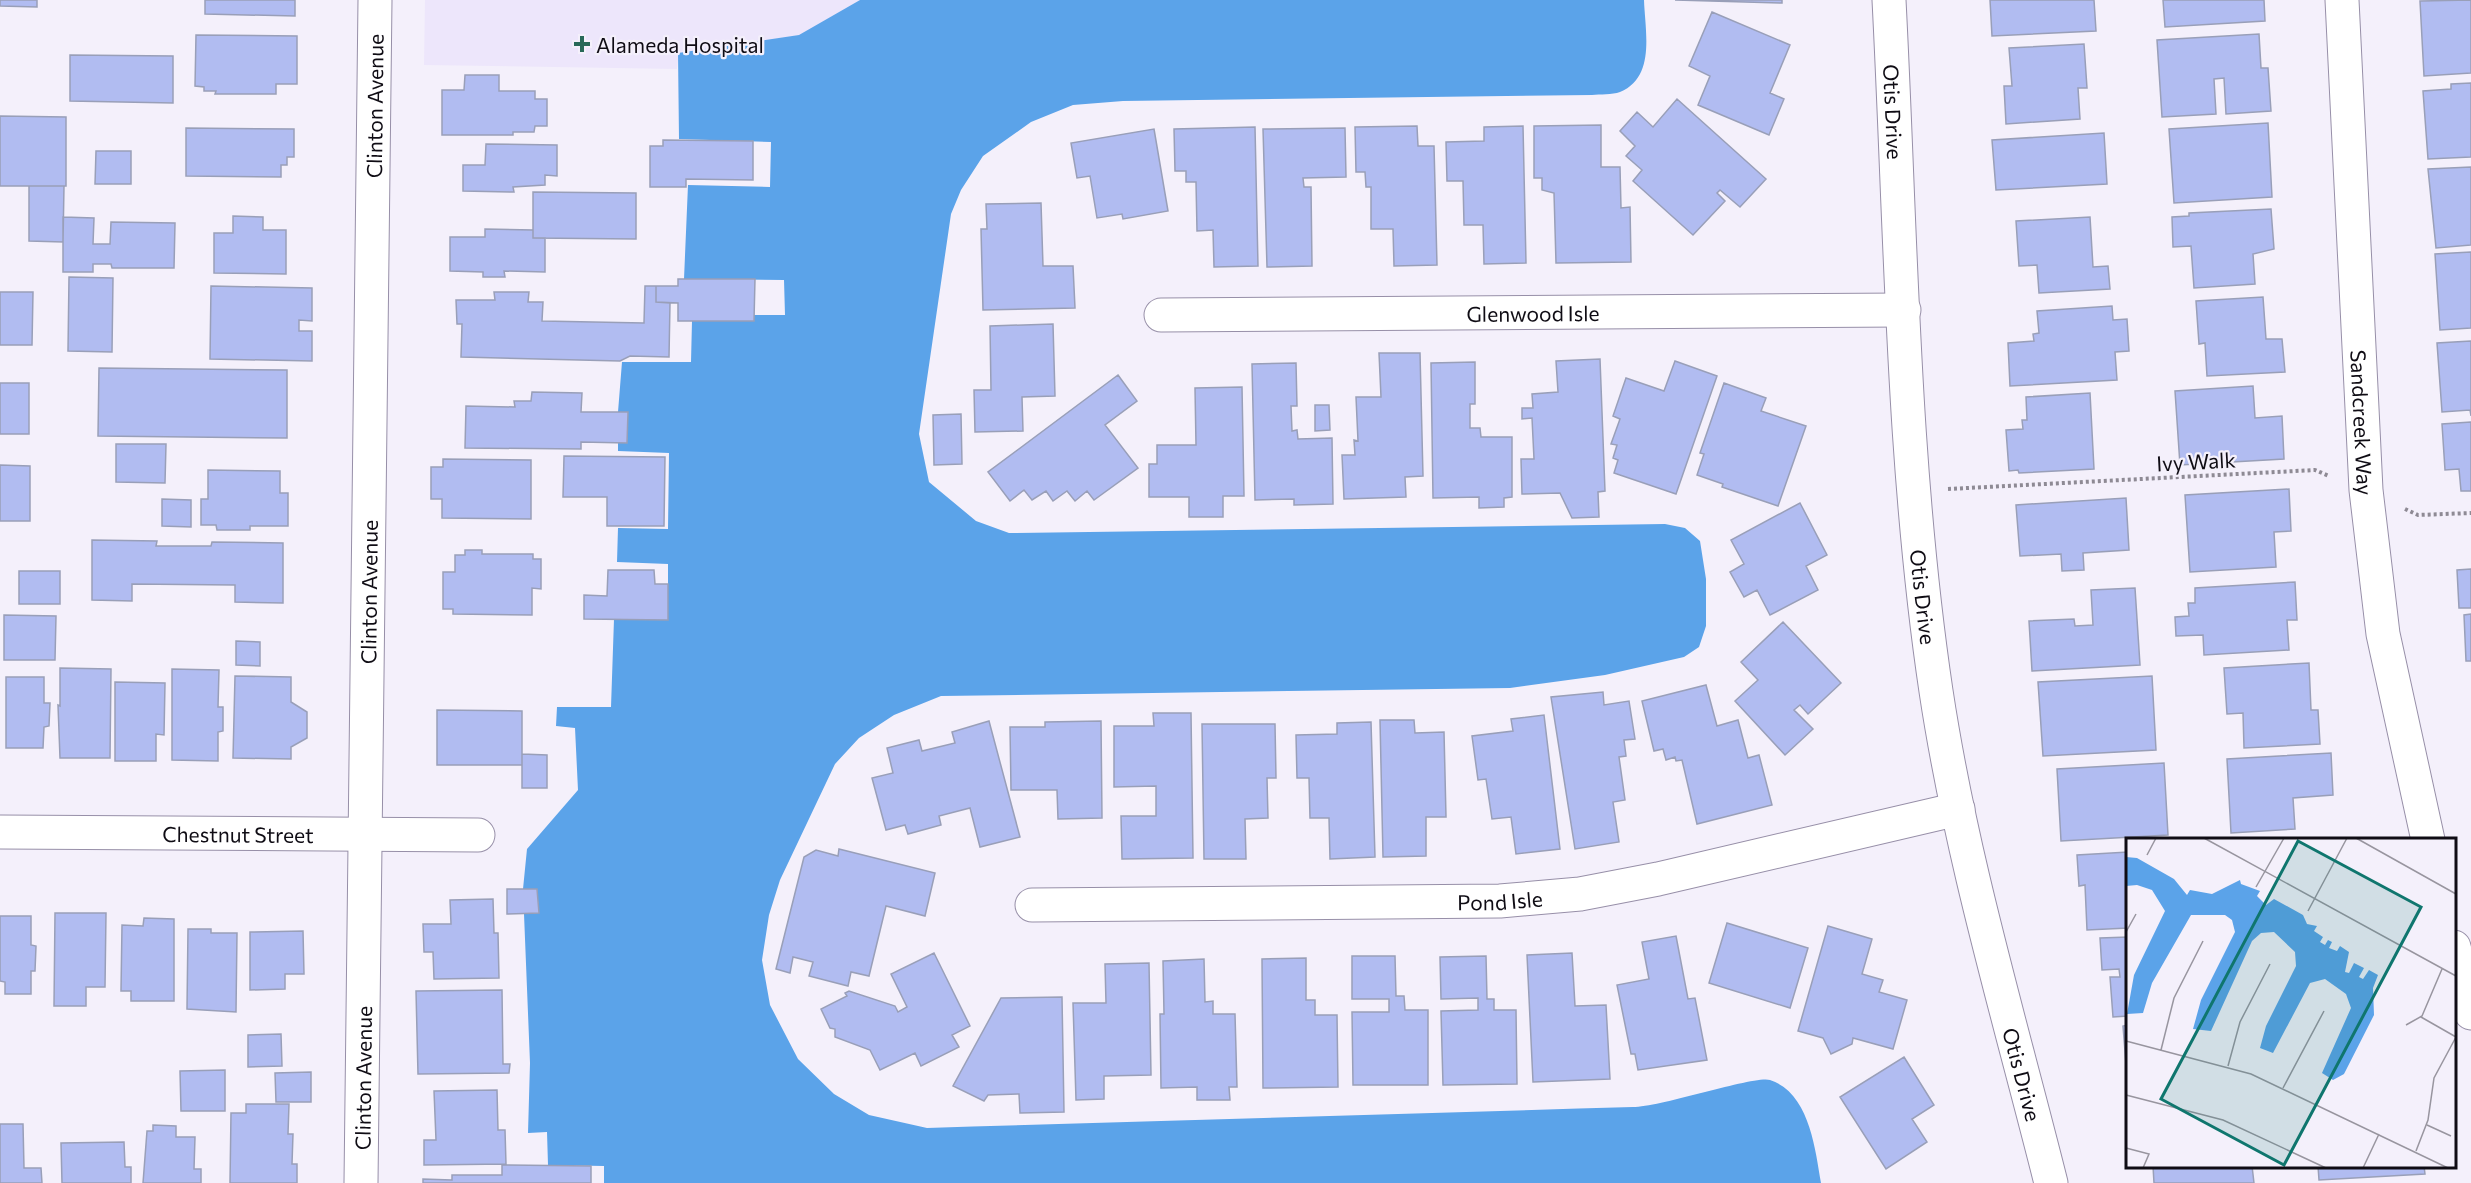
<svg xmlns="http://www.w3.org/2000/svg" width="2471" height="1183" viewBox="0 0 2471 1183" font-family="Commissioner,sans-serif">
<rect width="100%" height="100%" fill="#f4f0fb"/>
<path fill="#ede6fb" d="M 425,0 L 860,0 L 800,35 L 679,53 L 677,69 L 424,65 Z"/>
<path fill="#5ba3e9" d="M 860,0 L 1644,0 C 1645,31 1656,77 1620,92 C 1612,95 1600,94 1592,95 L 1123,101 L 1073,105 L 1031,122 L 983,156 L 961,190 L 951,214 L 919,434 L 929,482 L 976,521 L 1009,533 L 1665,524 L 1685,528 L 1700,541 L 1706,579 L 1706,626 L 1699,647 L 1684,657 L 1605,675 L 1510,688 L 941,696 L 894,715 L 859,738 L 835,764 L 780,880 L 769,915 L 762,960 L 770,1005 L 798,1059 L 834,1094 L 869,1115 L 927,1128 C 1162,1121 1397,1114 1633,1107 C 1661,1107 1755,1075 1770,1080 C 1809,1093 1815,1147 1821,1183 L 604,1183 L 604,1166 L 548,1165 L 547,1132 L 528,1133 L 530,1063 L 524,914 L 539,913 L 537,889 L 523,889 L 527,849 L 578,790 L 575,728 L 556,726 L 557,707 L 611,707 L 614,619 L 668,619 L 668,564 L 617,562 L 618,528 L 668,529 L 669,453 L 618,451 L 618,442 L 627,442 L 628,412 L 618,412 L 622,362 L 691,362 L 692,321 L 754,321 L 754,315 L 785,315 L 784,280 L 684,279 L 688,185 L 770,187 L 771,142 L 679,139 L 678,53 L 799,35 Z"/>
<path fill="#b1bcf1" stroke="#999fb8" stroke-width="1.5" d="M 0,0 L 37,0 L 37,7 L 0,6 Z
M 205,0 L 295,0 L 295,16 L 205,14 Z
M 1675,0 L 1782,0 L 1782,3 Z
M 1990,0 L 2094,0 L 2096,31 L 1992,36 Z
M 2163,0 L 2264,0 L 2265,21 L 2165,27 Z
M 2471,0 L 2471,73 L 2424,76 L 2420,1 Z
M 1712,12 L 1790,45 L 1770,93 L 1784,99 L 1769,135 L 1698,105 L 1710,76 L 1689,66 Z
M 2259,34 L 2261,68 L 2268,68 L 2271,111 L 2226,114 L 2224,78 L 2214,79 L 2216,114 L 2162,117 L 2157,40 Z
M 196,35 L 297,36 L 297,84 L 276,84 L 276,94 L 215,94 L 216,91 L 204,91 L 204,87 L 195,86 Z
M 2084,44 L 2087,88 L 2078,88 L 2080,119 L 2006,124 L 2004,86 L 2012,86 L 2009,48 Z
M 70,55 L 173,56 L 173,103 L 70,101 Z
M 465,75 L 499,75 L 499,91 L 535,91 L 535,99 L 547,99 L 547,126 L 535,126 L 534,132 L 513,132 L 513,135 L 442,135 L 442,90 L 464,90 Z
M 2471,83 L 2471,157 L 2428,159 L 2423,91 L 2451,89 L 2451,84 Z
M 1677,99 L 1766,179 L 1740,207 L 1720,190 L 1717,193 L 1725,201 L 1693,235 L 1633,181 L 1642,170 L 1626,156 L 1635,146 L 1620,131 L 1637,112 L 1653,127 Z
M 0,116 L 66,117 L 66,186 L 0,186 Z
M 2268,123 L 2272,197 L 2174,203 L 2169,129 Z
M 1601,125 L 1601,167 L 1620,167 L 1621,208 L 1630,207 L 1631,262 L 1556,263 L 1554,193 L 1542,190 L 1542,178 L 1534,178 L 1534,126 Z
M 1417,126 L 1418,146 L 1434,146 L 1437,265 L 1394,266 L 1393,229 L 1371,229 L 1371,187 L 1366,187 L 1365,172 L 1356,172 L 1355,127 Z
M 1523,126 L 1526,263 L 1484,264 L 1483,225 L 1464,225 L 1463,181 L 1447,181 L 1446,142 L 1484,141 L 1484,127 Z
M 1255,127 L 1258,266 L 1214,267 L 1213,230 L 1197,231 L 1196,182 L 1186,182 L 1186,171 L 1175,171 L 1174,129 Z
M 186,128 L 294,129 L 294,157 L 287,157 L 287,165 L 281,165 L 281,177 L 186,176 Z
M 1345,128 L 1346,177 L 1303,178 L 1304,187 L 1311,187 L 1312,266 L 1267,267 L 1263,129 Z
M 1154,129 L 1168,211 L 1123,219 L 1122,214 L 1097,218 L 1090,176 L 1077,178 L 1071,143 Z
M 2104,133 L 2107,184 L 1996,190 L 1992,140 Z
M 663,140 L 753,141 L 753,180 L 686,179 L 686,187 L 650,187 L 650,146 L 663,146 Z
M 486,144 L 557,145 L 557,176 L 545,175 L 545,185 L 513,187 L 514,192 L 463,191 L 463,165 L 485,165 Z
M 96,151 L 131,151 L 131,184 L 95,184 Z
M 2471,167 L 2471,245 L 2436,248 L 2428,169 Z
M 29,186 L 64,186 L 63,242 L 29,241 Z
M 533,192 L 636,193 L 636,239 L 533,238 Z
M 1041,203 L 1043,266 L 1073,266 L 1075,308 L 983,310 L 981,229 L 987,229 L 986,204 Z
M 2271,209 L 2274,249 L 2253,254 L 2255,284 L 2194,288 L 2191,246 L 2173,247 L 2172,217 L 2189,216 L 2189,213 Z
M 233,216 L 263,217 L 263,230 L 286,230 L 286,274 L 214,273 L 214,233 L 233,233 Z
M 63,217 L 94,218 L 93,244 L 110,244 L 111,222 L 175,223 L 174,268 L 112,268 L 111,264 L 93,264 L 93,272 L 63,272 Z
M 2090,217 L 2093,267 L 2108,266 L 2110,289 L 2039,293 L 2037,265 L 2019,266 L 2016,221 Z
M 485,229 L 533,230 L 533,238 L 545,238 L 545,272 L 504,271 L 505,277 L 483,277 L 483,272 L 450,271 L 450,237 L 485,237 Z
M 2471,252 L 2471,328 L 2440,330 L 2435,254 Z
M 69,277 L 113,278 L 112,352 L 68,351 Z
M 678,279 L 755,279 L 754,321 L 678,321 L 678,303 L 656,302 L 656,286 L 678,286 Z
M 211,286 L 312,288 L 312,321 L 299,320 L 299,331 L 312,331 L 312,361 L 210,359 Z
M 645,286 L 656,286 L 656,302 L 670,303 L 669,357 L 630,356 L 620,361 L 461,357 L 462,324 L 457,324 L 456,300 L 495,300 L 494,292 L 529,292 L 528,302 L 543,302 L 542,321 L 644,323 Z
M 0,292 L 33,292 L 32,345 L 0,345 Z
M 2263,297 L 2266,339 L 2282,339 L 2285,372 L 2207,376 L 2205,343 L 2199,344 L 2196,301 Z
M 2112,306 L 2113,320 L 2127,319 L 2129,351 L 2115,352 L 2117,380 L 2010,386 L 2008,343 L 2034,341 L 2033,334 L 2039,333 L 2037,311 Z
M 1053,324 L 1055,396 L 1022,397 L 1023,431 L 975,432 L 974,390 L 991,390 L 990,326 Z
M 2471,341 L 2471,416 L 2470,410 L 2442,412 L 2437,343 Z
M 1379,353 L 1420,353 L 1423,476 L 1405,477 L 1406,497 L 1344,499 L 1342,455 L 1355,455 L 1354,440 L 1358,441 L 1356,397 L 1381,397 Z
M 1600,359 L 1605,491 L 1598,492 L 1599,517 L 1572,518 L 1560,493 L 1522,494 L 1521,459 L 1534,459 L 1532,418 L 1522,419 L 1522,408 L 1533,408 L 1532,394 L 1558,392 L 1556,361 Z
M 1675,361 L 1717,376 L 1676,494 L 1614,473 L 1618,460 L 1613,458 L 1617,445 L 1611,444 L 1620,419 L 1613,416 L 1626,378 L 1664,391 Z
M 1475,362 L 1475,404 L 1470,404 L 1470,428 L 1480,428 L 1481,437 L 1512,437 L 1512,497 L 1504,498 L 1504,507 L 1479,508 L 1479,497 L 1433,498 L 1431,363 Z
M 1296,363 L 1297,406 L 1291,406 L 1292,431 L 1297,430 L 1298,439 L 1332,438 L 1333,504 L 1294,505 L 1294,499 L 1255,500 L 1252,364 Z
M 99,368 L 287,370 L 287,438 L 98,436 Z
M 1118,375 L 1137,401 L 1105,425 L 1138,468 L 1094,500 L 1087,491 L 1075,501 L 1067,491 L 1053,501 L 1046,491 L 1032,500 L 1024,490 L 1010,501 L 988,472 Z
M 0,383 L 29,383 L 29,434 L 0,434 Z
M 1724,383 L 1766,398 L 1761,411 L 1806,426 L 1778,506 L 1722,487 L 1723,484 L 1697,475 L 1704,454 L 1700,453 Z
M 2253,386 L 2255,418 L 2282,416 L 2284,459 L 2180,465 L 2175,391 Z
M 1242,387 L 1244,496 L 1223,496 L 1223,517 L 1189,517 L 1189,497 L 1149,497 L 1149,464 L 1157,464 L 1157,445 L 1196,445 L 1195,388 Z
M 532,392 L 582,393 L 581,412 L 628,412 L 627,443 L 581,442 L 581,449 L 465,448 L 466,406 L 515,407 L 514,401 L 531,401 Z
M 2090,393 L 2094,469 L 2019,473 L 2018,470 L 2009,471 L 2006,430 L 2023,429 L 2022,420 L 2027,420 L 2026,397 Z
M 1315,405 L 1329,405 L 1330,430 L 1315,431 Z
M 961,414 L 962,464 L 934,465 L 933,415 Z
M 2471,422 L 2471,491 L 2461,491 L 2459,469 L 2445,470 L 2442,424 Z
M 116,444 L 166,444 L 165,483 L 116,482 Z
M 564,456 L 665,457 L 664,526 L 607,526 L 607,497 L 563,497 Z
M 443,459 L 531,460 L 531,519 L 442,518 L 442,499 L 431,499 L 431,467 L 443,467 Z
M 0,465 L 30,466 L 30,521 L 0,521 Z
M 208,470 L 280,471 L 280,493 L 288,493 L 288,526 L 250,526 L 250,530 L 217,530 L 216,525 L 201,525 L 201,499 L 208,499 Z
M 2289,489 L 2291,531 L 2274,532 L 2276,567 L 2190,572 L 2185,495 Z
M 2126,498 L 2129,550 L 2083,553 L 2084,570 L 2062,571 L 2061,554 L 2020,556 L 2016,505 Z
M 162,499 L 191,500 L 191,527 L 162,526 Z
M 1800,503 L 1827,555 L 1806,566 L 1818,590 L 1770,615 L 1757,590 L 1744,597 L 1730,572 L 1744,564 L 1731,540 Z
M 92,540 L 157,541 L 156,546 L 211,546 L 212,542 L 283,543 L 283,603 L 235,602 L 235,585 L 132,584 L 132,601 L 92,600 Z
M 465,550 L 482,550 L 482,554 L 533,554 L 533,559 L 541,559 L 541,589 L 532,588 L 532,615 L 453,614 L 453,609 L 443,609 L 443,572 L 455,572 L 455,555 L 465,555 Z
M 2471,569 L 2471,608 L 2459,608 L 2457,570 Z
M 608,570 L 654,570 L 655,584 L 668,584 L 668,620 L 584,619 L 584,595 L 607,596 Z
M 19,571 L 60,571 L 60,604 L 19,604 Z
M 2295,582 L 2297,620 L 2287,620 L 2289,650 L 2204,655 L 2203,635 L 2176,636 L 2175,617 L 2189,616 L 2188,603 L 2195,603 L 2195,588 Z
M 2135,588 L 2140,665 L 2032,671 L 2029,621 L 2074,619 L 2075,626 L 2093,625 L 2091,590 Z
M 2471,614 L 2471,661 L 2466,661 L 2464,615 Z
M 4,615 L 56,616 L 55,660 L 4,660 Z
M 1783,622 L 1841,683 L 1808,714 L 1800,705 L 1794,710 L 1813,729 L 1785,755 L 1735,701 L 1758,680 L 1741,662 Z
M 236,641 L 260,642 L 260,666 L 236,665 Z
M 2309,663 L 2311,710 L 2318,710 L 2320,744 L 2244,748 L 2243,713 L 2227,714 L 2224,668 Z
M 60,668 L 111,669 L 110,758 L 60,758 L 58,705 L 60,706 Z
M 172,669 L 219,670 L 218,707 L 223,707 L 223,731 L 218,732 L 218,761 L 172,760 Z
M 235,676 L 291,677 L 291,702 L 307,712 L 307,738 L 291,747 L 291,759 L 233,758 Z
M 2152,676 L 2156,750 L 2043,756 L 2038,682 Z
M 6,677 L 44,677 L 44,703 L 50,703 L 49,726 L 44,727 L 43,748 L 6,748 Z
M 115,682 L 165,683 L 164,735 L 156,734 L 156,761 L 115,761 Z
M 1706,685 L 1717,726 L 1738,720 L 1748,758 L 1759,755 L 1772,805 L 1697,824 L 1682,760 L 1676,761 L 1675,757 L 1666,760 L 1663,749 L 1654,751 L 1642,701 Z
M 1603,692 L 1604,705 L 1629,701 L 1635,739 L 1624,740 L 1626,756 L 1619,757 L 1625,800 L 1613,802 L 1619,842 L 1575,849 L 1551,697 Z
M 437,710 L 522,711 L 522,765 L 437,765 Z
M 1153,713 L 1191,713 L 1193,858 L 1122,859 L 1121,816 L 1156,816 L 1156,786 L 1114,787 L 1114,726 L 1154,726 Z
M 1544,715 L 1560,849 L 1516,854 L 1511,817 L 1492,819 L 1486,779 L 1478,780 L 1472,736 L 1513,731 L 1511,719 Z
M 1380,720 L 1414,720 L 1415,733 L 1444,732 L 1446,817 L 1426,817 L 1426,856 L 1383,857 Z
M 989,721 L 1020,837 L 980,847 L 970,808 L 939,816 L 941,825 L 908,834 L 905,825 L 886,830 L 872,778 L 893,773 L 887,748 L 919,740 L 922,751 L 955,743 L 952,732 Z
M 1101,721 L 1102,818 L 1058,819 L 1057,790 L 1011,790 L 1010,727 L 1045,727 L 1045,722 Z
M 1371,722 L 1375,857 L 1330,859 L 1329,818 L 1310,818 L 1309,778 L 1297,778 L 1296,735 L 1337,734 L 1337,723 Z
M 1202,724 L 1275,724 L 1276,778 L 1267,778 L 1268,818 L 1245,819 L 1246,859 L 1204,859 Z
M 2331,753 L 2333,795 L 2293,798 L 2295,829 L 2231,833 L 2227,759 Z
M 522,754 L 547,755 L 547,788 L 522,788 Z
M 2164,763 L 2168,835 L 2061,841 L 2057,769 Z
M 839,849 L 935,873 L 925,916 L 886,906 L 869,976 L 851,972 L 848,986 L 809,976 L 813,962 L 793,957 L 790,973 L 776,969 L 804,857 L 816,850 L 838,856 Z
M 2128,852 L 2128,928 L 2087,930 L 2085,885 L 2079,886 L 2077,855 Z
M 507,889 L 537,889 L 539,913 L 507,914 Z
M 493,899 L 494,933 L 498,933 L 499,978 L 434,979 L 433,952 L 424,952 L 423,924 L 451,924 L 450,900 Z
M 55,913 L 106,913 L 105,987 L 86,987 L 86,1006 L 54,1006 Z
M 0,916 L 31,916 L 31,945 L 36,946 L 35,971 L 31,971 L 31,994 L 5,994 L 5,982 L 0,981 Z
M 144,918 L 174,919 L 174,1001 L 131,1001 L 131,991 L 121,991 L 122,925 L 143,926 Z
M 1727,923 L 1808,948 L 1790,1008 L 1709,983 Z
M 1828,926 L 1872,939 L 1862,974 L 1883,980 L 1879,992 L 1907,1000 L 1893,1049 L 1853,1038 L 1852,1044 L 1831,1054 L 1823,1038 L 1798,1031 Z
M 188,929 L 211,929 L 211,933 L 237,933 L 236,1012 L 187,1009 Z
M 303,931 L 304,974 L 285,974 L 285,989 L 250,990 L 250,932 Z
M 1676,936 L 1688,999 L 1695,998 L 1707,1060 L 1638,1070 L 1635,1054 L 1631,1054 L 1617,985 L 1649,979 L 1642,942 Z
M 2128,937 L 2128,1016 L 2113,1017 L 2110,977 L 2120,977 L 2119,969 L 2102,970 L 2100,938 Z
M 934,953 L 970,1026 L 952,1035 L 959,1047 L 921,1066 L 915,1053 L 880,1070 L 870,1050 L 835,1037 L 835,1029 L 830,1028 L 821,1009 L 847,996 L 845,993 L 849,991 L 895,1006 L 898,1012 L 907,1007 L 891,974 Z
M 1572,953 L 1575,1006 L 1606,1005 L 1610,1079 L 1533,1082 L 1527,955 Z
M 1352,956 L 1395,956 L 1396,996 L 1404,996 L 1405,1010 L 1428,1010 L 1428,1085 L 1353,1085 L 1352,1012 L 1389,1012 L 1389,999 L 1352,999 Z
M 1486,956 L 1487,999 L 1494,999 L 1494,1010 L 1516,1010 L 1517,1084 L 1443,1085 L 1441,1011 L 1478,1010 L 1478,998 L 1441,999 L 1440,957 Z
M 1306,958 L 1306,1000 L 1315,1000 L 1315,1015 L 1337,1015 L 1338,1087 L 1263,1088 L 1262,959 Z
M 1204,959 L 1205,1002 L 1213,1001 L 1213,1014 L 1235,1014 L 1237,1087 L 1229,1087 L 1230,1100 L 1197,1100 L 1197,1087 L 1161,1088 L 1160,1014 L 1164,1014 L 1163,961 Z
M 1149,963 L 1151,1075 L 1104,1076 L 1104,1099 L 1076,1100 L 1073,1003 L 1106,1003 L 1105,964 Z
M 502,990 L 503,1064 L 510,1064 L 509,1073 L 418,1074 L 416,991 Z
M 1062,997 L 1064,1112 L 1020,1113 L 1019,1094 L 988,1095 L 984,1101 L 953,1086 L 1001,998 Z
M 2128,1025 L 2128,1064 L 2126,1064 L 2123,1026 Z
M 281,1034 L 282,1066 L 248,1067 L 248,1035 Z
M 1904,1057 L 1934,1105 L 1912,1119 L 1927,1142 L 1886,1169 L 1840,1097 Z
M 225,1070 L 225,1111 L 181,1111 L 180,1071 Z
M 311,1072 L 311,1102 L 276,1102 L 275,1073 Z
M 497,1090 L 498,1130 L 505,1130 L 506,1164 L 424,1165 L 424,1140 L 436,1140 L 434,1091 Z
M 246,1104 L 289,1104 L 288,1134 L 293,1134 L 292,1164 L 297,1164 L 297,1183 L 230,1183 L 231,1113 L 246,1113 Z
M 0,1124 L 23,1124 L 24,1168 L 41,1168 L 42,1183 L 0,1183 Z
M 153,1125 L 176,1126 L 176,1137 L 195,1137 L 194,1169 L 201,1169 L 201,1183 L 143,1183 L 147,1131 L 153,1131 Z
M 124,1142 L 125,1167 L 131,1167 L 131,1183 L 62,1183 L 61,1143 Z
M 502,1165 L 591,1166 L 591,1183 L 423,1183 L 423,1179 L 452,1180 L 452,1175 L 502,1175 Z
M 2153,1166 L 2252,1166 L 2254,1183 L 2154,1183 Z
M 2318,1166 L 2424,1166 L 2425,1174 L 2319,1180 Z"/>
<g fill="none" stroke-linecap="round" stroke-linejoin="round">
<defs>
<g id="street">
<path id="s1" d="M 2342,0 L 2366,490 L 2383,634 L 2428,840"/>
<path id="s2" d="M 1161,315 L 1904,310"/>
<path id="s3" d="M 0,832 L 478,835"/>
<path id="s4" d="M 1032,905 L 1500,901 L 1580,894 L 1658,879 L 1958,809"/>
<path d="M 2454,947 L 2471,1013"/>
<path id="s5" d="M 361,1183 L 375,0"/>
</g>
<g id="secondary">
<path id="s6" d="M 1889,0 C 1901,230 1902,463 1936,691 C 1961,857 2010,1020 2051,1183"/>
</g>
</defs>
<use href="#street" stroke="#978fa8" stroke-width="35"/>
<use href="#secondary" stroke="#978fa8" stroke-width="35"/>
<path stroke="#8e8a94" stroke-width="4" stroke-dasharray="3 3" stroke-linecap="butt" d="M 1948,489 L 2315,470 L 2329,476
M 2405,509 L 2418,515 L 2471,513"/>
<use href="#street" stroke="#fff" stroke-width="33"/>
<use href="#secondary" stroke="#fff" stroke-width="33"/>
</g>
<path fill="#286958" stroke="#f4f0fb" stroke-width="2" d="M579 35h6v6h6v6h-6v6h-6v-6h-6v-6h6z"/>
<g text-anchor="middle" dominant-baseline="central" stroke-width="4.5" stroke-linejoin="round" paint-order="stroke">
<g font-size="21" fill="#0f0c14" stroke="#f4f0fb" text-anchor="start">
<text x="596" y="44">Alameda Hospital</text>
</g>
<g font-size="21" fill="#0f0c14" stroke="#f4f0fb">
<text stroke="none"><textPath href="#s5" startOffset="1077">Clinton Avenue</textPath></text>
<text stroke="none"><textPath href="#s6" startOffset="112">Otis Drive</textPath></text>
<text stroke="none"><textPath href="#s2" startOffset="372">Glenwood Isle</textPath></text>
<text stroke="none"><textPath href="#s1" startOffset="423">Sandcreek Way</textPath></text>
<text transform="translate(2196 461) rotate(-3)">Ivy Walk</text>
<text stroke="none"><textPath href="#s5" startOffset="591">Clinton Avenue</textPath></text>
<text stroke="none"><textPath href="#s6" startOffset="598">Otis Drive</textPath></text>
<text stroke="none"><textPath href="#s3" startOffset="238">Chestnut Street</textPath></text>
<text stroke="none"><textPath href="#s4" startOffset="468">Pond Isle</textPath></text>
<text stroke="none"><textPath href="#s6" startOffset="1086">Otis Drive</textPath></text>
<text stroke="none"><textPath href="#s5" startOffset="105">Clinton Avenue</textPath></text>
</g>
</g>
<g transform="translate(2126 838)">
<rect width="330" height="330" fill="#f4f0fb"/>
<path d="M 0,19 L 11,20 L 48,41 L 61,57 L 64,52 L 86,56 L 114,42 L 115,46 L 134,53 L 131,58 L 140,67 L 148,61 L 177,77 L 181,86 L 191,88 L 188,93 L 197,99 L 194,104 L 199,107 L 202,102 L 206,104 L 203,110 L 211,113 L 214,108 L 223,114 L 219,134 L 223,135 L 228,125 L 238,130 L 233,139 L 237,141 L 243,132 L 252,137 L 247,150 L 248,177 L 218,236 L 207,242 L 196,235 L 225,170 L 220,156 L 199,141 L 184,145 L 147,215 L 134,210 L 140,188 L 170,128 L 169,114 L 148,94 L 135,95 L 126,103 L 85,193 L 67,191 L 75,162 L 109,94 L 106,82 L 99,77 L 65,77 L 26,145 L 17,175 L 1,176 L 8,137 L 39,73 L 26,52 L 11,47 L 0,48 Z" fill="#5ba3e9"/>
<path fill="none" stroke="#98959f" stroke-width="1.5" d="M 78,0 L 330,138M 230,0 L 330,56M 21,17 L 30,0M 130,49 L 158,0M 182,73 L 221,0M 0,94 L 10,76M 295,179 L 330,199M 280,187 L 296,178 L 316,131M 0,203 L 125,236 L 322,330M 35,212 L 48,160 L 77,103M 102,228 L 114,184 L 144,126M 157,250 L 198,173M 0,257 L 97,282 L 200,330M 301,287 L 325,298M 0,310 L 23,316 L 17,330M 290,313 L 302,282 L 308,240 L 330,199M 237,330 L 253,296"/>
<path fill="#0f766e" fill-opacity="0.15" stroke="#0f766e" stroke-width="3" d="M 172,3 L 295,69 L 158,327 L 35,261 Z"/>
<rect width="330" height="330" fill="none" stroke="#0f0c14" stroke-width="3"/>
</g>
</svg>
